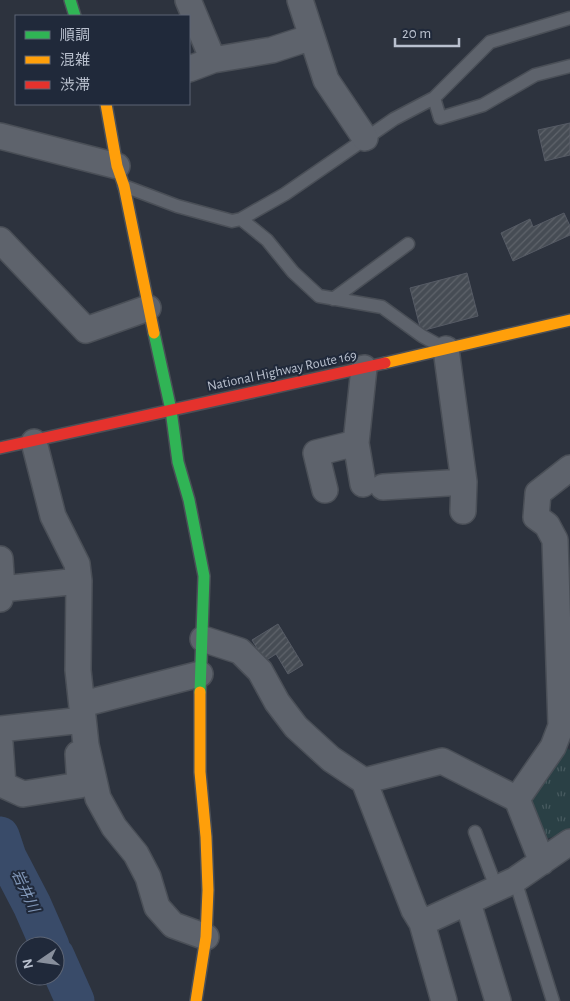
<svg xmlns="http://www.w3.org/2000/svg" width="570" height="1001" viewBox="0 0 570 1001" font-family="'Alegreya Sans','Noto Sans JP',sans-serif">
<defs>
<pattern id="grass-tufts" width="24" height="20" patternUnits="userSpaceOnUse" patternTransform="scale(1.25)"><rect width="24" height="20" fill="#2a4045"/><path d="M3 7l-1-3M5 7V3M7 7l1-3M15 17l-1-3M17 17v-4M19 17l1-3" fill="none" stroke="#475a5f"/></pattern>
<pattern id="building-hatch" width="6" height="6" patternUnits="userSpaceOnUse" patternTransform="scale(1.25)"><rect width="6" height="6" fill="#464c54"/><path d="M-1 1l2-2M0 6l6-6M5 7l2-2" fill="none" stroke="#5f646b"/></pattern>
</defs>
<rect width="100%" height="100%" fill="#2d333e"/>
<path fill="url(#grass-tufts)" d="M 562,745 L 570,750 L 570,831 L 543,840 L 532,799 Z"/>
<g fill="none" stroke-linecap="round" stroke-linejoin="round">
<path stroke="#394b69" stroke-width="39" d="M 0,836 L 7,857 L 32,905 L 50,946
M 55,956 L 75,1001"/>
</g>
<path fill="url(#building-hatch)" stroke="#565b65" d="M 570,123 L 570,155 L 545,161 L 538,130 Z
M 564,213 L 570,226 L 570,235 L 513,261 L 501,233 L 530,219 L 533,227 Z
M 467,273 L 478,316 L 421,331 L 410,288 Z
M 278,624 L 303,665 L 288,674 L 276,654 L 265,661 L 252,640 Z"/>
<g fill="none" stroke-linecap="round" stroke-linejoin="round">
<defs>
<path id="lane" d="M 434,98 L 440,118 L 483,105 L 535,75 L 570,66
M 124,186 L 177,206 L 232,221 L 241,219 L 267,240 L 293,272 L 319,296 L 382,307 L 422,336 L 442,347
M 241,219 L 285,194 L 394,119 L 434,98 L 490,42 L 570,18
M 333,299 L 408,244
M 475,832 L 496,887
M 515,880 L 553,1001"/>
<path id="street" d="M 188,0 L 213,60
M 300,0 L 326,80 L 365,138
M 189,69 L 213,60 L 272,50 L 312,37
M 0,136 L 117,166
M 0,240 L 86,330 L 148,308
M 446,349 L 464,482 L 463,511
M 34,442 L 53,516 L 77,564 L 79,581 L 78,670 L 86,745 L 98,798 L 114,827 L 136,854 L 148,877 L 157,907 L 173,925 L 206,937
M 363,484 L 356,443 L 364,368
M 383,487 L 464,482
M 325,490 L 316,453 L 356,443
M 0,559 L 2,589
M 0,599 L 2,589 L 79,581
M 203,639 L 240,651 L 260,671 L 277,702 L 296,727 L 331,759 L 364,781 L 414,910 L 422,923 L 444,1001
M 83,704 L 200,674
M 0,729 L 83,720
M 0,743 L 3,785 L 23,794 L 80,785 L 78,754
M 364,781 L 442,761 L 517,799 L 542,862
M 517,799 L 553,747 L 561,726 L 555,540 L 547,525 L 536,517 L 538,493 L 570,468
M 468,903 L 498,1001
M 422,923 L 515,880 L 570,842"/>
<path id="fast" d="M 70,0 L 75,16
M 154,333 L 171,410 L 178,462 L 189,500 L 204,576 L 200,692"/>
<path id="slow" d="M 106,104 L 117,166 L 124,186 L 154,333
M 385,363 L 570,320
M 196,1001 L 206,937 L 208,890 L 206,837 L 200,772 L 200,692"/>
<path id="jam" d="M 0,448 L 385,363"/>
</defs>
<use href="#lane" stroke="#4a4f57" stroke-width="15"/>
<use href="#street" stroke="#4a4f57" stroke-width="28"/>
<use href="#fast" stroke="#4a4f57" stroke-width="14"/>
<use href="#slow" stroke="#4a4f57" stroke-width="14"/>
<use href="#jam" stroke="#4a4f57" stroke-width="14"/>
<use href="#lane" stroke="#5e636c" stroke-width="12"/>
<use href="#street" stroke="#5e636c" stroke-width="25"/>
<use href="#fast" stroke="#30b455" stroke-width="11"/>
<use href="#slow" stroke="#ff9f0a" stroke-width="11"/>
<use href="#jam" stroke="#e5322d" stroke-width="11"/>
</g>
<g text-anchor="middle" dominant-baseline="central" stroke-width="4" stroke-linejoin="round" paint-order="stroke">
<g font-size="14" fill="#b9c0ce" stroke="#20293a">
<text transform="translate(282 371) rotate(-12)">National Highway Route 169</text>
</g>
<g font-size="15" font-style="italic" fill="#7f95b6" stroke="#20293a">
<text transform="translate(25 891) rotate(65)">岩井川</text>
</g>
</g>
<rect x="15" y="15" width="175" height="90" fill="#20293a" stroke="#5d6575"/>
<rect x="25" y="31" width="25" height="8" fill="#30b455" stroke="#5d6575"/>
<text x="60" y="40" font-size="15" fill="#b9c0ce">順調</text>
<rect x="25" y="56" width="25" height="8" fill="#ff9f0a" stroke="#5d6575"/>
<text x="60" y="65" font-size="15" fill="#b9c0ce">混雑</text>
<rect x="25" y="81" width="25" height="8" fill="#e5322d" stroke="#5d6575"/>
<text x="60" y="90" font-size="15" fill="#b9c0ce">渋滞</text>
<g transform="translate(40 961) rotate(257)"><circle r="24" fill="#20293a" stroke="#5d6575"/>
<path d="M0-4L9 19L0 12L-9 19Z" fill="#888f9c"/>
<text y="-8" font-size="14" font-weight="bold" text-anchor="middle" fill="#b9c0ce">N</text>
</g>
<path d="M395 38v8h64v-8" fill="none" stroke="#b9c0ce" stroke-width="2.5"/>
<text x="402" y="38" font-size="15" fill="#b9c0ce" stroke="#20293a" stroke-width="4" paint-order="stroke">20 m</text>
</svg>
